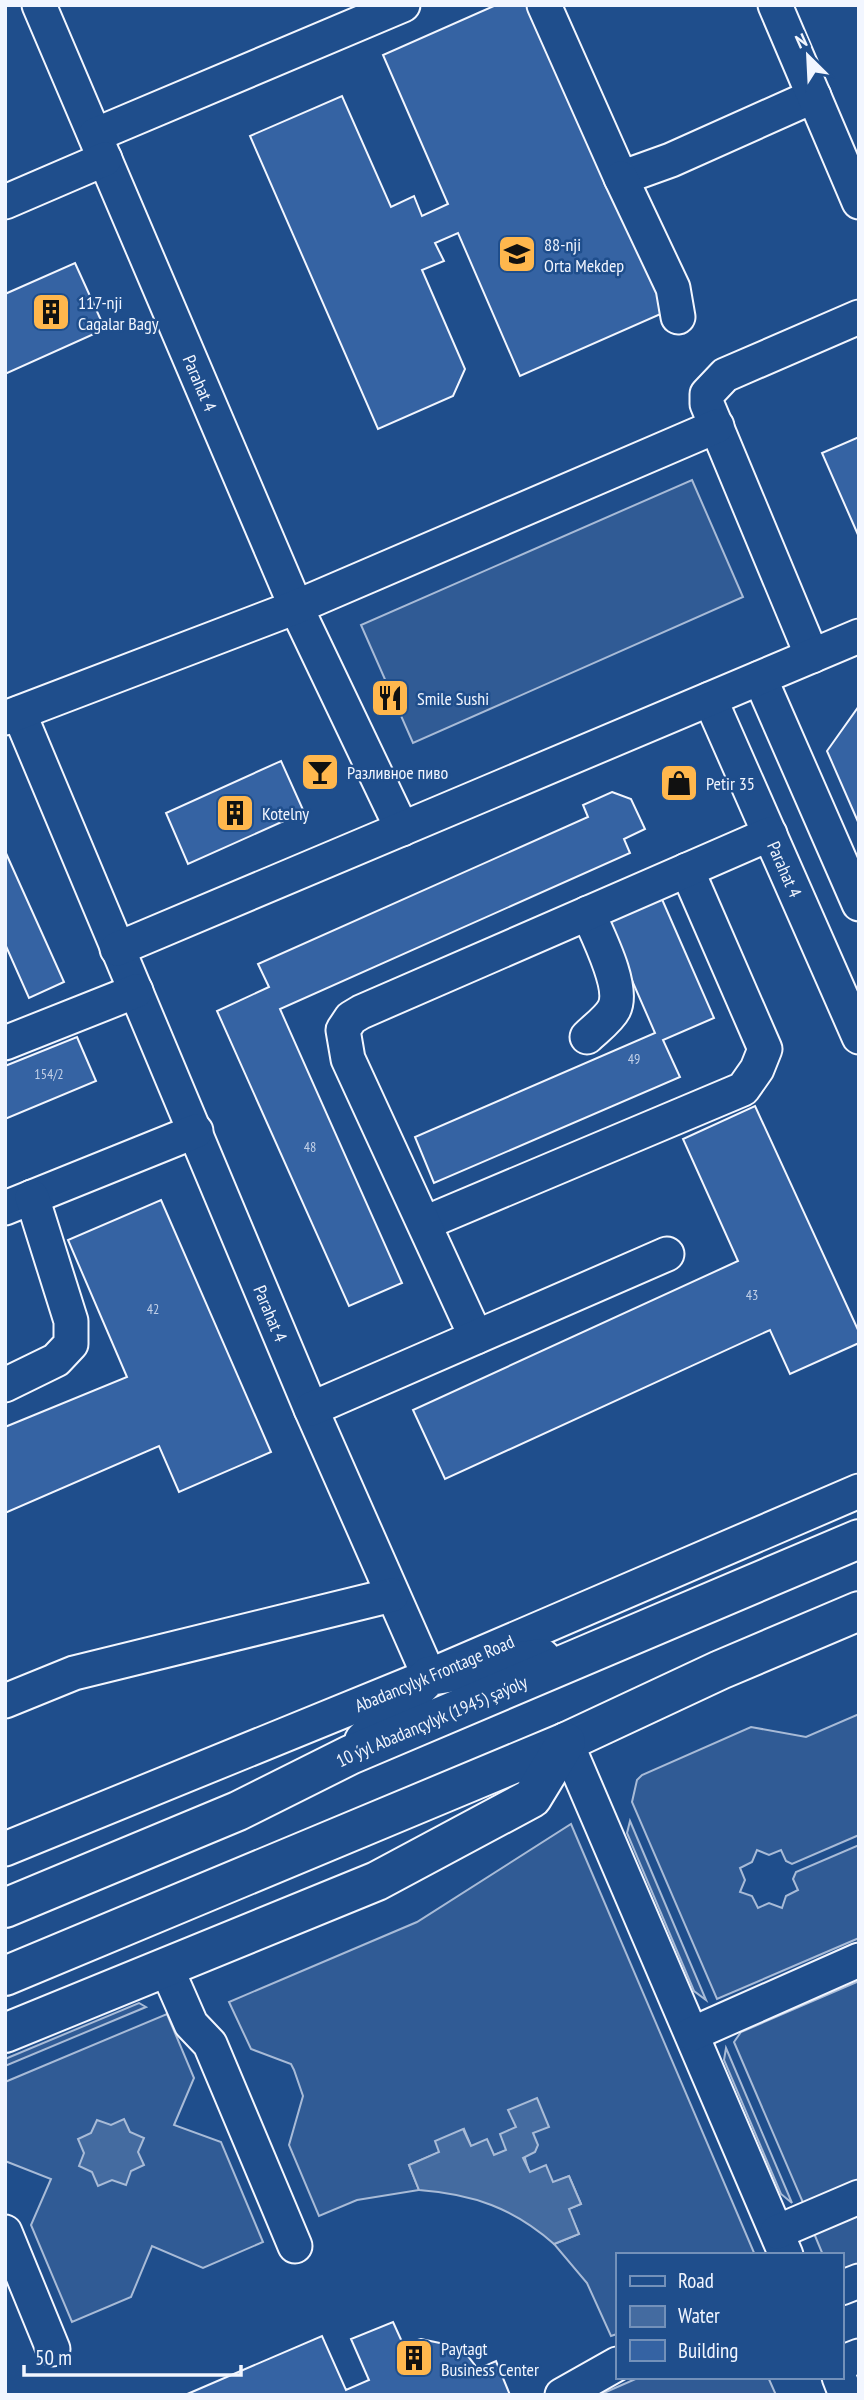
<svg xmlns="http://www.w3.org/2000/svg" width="864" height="2400" viewBox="0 0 864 2400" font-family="'PT Sans Narrow',sans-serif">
<rect width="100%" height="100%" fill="#1f4e8c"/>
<path fill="#305b95" stroke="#a8bbd7" stroke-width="2" d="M 692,480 L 743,597 L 413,743 L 361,625 Z
M 859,1714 L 859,1835 L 792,1864 L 786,1861 L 781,1850 L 769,1855 L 757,1850 L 752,1862 L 740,1868 L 745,1880 L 740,1892 L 752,1896 L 758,1908 L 769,1903 L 782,1908 L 786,1896 L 798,1890 L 793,1879 L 796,1872 L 859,1845 L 859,1938 L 717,1999 L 632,1802 L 637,1780 L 642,1775 L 751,1727 L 806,1737 Z
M 630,1821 L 706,2000 L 694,1991 L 627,1833 Z
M 571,1824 L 755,2255 L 617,2255 L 617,2334 L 611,2336 L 587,2283 L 554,2244 L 579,2234 L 568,2209 L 581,2204 L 569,2176 L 553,2183 L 529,2172 L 516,2127 L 507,2150 L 494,2155 L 471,2146 L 464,2129 L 440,2152 L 409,2165 L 419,2190 L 357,2200 L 319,2216 L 289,2145 L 303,2096 L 294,2070 L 291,2064 L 251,2049 L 229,2002 L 417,1922 Z
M 859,1981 L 859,2181 L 804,2205 L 734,2042 L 741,2032 Z
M 139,2003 L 146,2007 L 5,2066 L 5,2059 Z
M 167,2014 L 194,2078 L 174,2125 L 221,2142 L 263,2242 L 203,2268 L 152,2246 L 131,2297 L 72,2322 L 31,2225 L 51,2179 L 5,2161 L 5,2082 Z
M 726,2048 L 792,2203 L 781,2194 L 724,2060 Z
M 859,2212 L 859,2271 L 841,2278 L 841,2255 L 823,2255 L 813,2231 Z
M 640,2377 L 768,2377 L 776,2395 L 599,2395 Z"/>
<path fill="#446ba0" stroke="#a8bbd7" stroke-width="2" d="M 537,2098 L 549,2127 L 533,2133 L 538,2145 L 535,2152 L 523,2158 L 530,2172 L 546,2165 L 553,2182 L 569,2176 L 581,2204 L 569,2209 L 579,2234 L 554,2244 C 513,2208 473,2194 419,2190 L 409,2165 L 439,2152 L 435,2141 L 463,2129 L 471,2146 L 487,2139 L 494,2155 L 506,2150 L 500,2134 L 516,2127 L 508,2110 Z
M 124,2119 L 130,2132 L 144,2138 L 138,2152 L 144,2165 L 131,2171 L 126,2185 L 112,2180 L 98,2186 L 92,2172 L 79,2166 L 84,2153 L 78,2139 L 91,2133 L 97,2120 L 111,2125 Z"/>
<path fill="#3563a3" stroke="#f2f6ff" stroke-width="2" d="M 496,5 L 539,5 L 672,309 L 520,376 L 458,233 L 435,243 L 444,261 L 422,270 L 465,369 L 453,396 L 378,429 L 250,136 L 342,96 L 391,207 L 414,196 L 422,216 L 448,204 L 383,55 Z
M 75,263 L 105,329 L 5,374 L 5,294 Z
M 859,437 L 859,537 L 822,453 Z
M 859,706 L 859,824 L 827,751 Z
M 281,761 L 304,812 L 188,864 L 166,813 Z
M 612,792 L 631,799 L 645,829 L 624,839 L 630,853 L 280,1009 L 402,1283 L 349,1306 L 217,1011 L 269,987 L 258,964 L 588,817 L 583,805 Z
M 5,851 L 64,982 L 29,998 L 5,944 Z
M 661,897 L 714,1018 L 663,1040 L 680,1077 L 434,1183 L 415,1137 L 655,1033 L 606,921 Z
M 77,1037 L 96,1081 L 5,1119 L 5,1066 Z
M 755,1106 L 859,1332 L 859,1343 L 790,1374 L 770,1330 L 445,1479 L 413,1410 L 738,1261 L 683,1139 Z
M 161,1200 L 271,1452 L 179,1492 L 159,1446 L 5,1513 L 5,1427 L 127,1377 L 68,1240 Z
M 393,2322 L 403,2344 L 421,2339 L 454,2346 L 467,2355 L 478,2369 L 496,2361 L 510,2395 L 185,2395 L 322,2336 L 346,2390 L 369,2380 L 351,2339 Z"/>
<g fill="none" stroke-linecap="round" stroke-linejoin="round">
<defs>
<g id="minor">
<path id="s1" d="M 39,5 L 296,607 L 402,829"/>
<path d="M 544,5 L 621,178 L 671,160 L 814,96"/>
<path d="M 775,5 L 859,202"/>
<path d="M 95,135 L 403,5"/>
<path d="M 621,178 L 673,288 L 678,317"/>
<path d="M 5,202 L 105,159"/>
<path d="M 812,656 L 707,404 L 707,394 L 725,375 L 859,317"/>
<path d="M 760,678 L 859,904"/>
<path id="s2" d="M 710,699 L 859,1037"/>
<path id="s3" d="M 19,713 L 311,1409 L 429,1676"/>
<path d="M 5,718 L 296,607 L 717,426"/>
<path d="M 117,949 L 859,636"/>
<path d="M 587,1037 C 595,1029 609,1019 614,1009 C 625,987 597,934 588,913"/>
<path d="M 5,1043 L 136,991"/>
<path d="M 5,1208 L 196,1131"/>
<path d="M 425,1223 L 743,1089 L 757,1069 L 765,1049 L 687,870"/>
<path d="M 476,1337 L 348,1059 L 343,1030 L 351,1018 L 361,1012 L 770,834"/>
<path d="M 5,1385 L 56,1360 L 71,1344 L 71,1321 L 32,1197"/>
<path d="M 311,1409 L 667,1254"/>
<path d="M 5,1701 L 74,1673 L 392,1595"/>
<path d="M 566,1742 L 786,2255"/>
<path id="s4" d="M 5,1849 L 429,1676 L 859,1491"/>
<path d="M 166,1967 L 191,2024 L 210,2044 L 295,2246"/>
<path d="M 692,2034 L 859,1960"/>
<path d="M 5,2232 L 53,2349"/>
<path d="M 777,2232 L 859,2197"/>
<path d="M 841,2288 L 859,2281"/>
<path d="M 841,2363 L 859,2356"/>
<path d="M 839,2377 L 846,2395"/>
<path d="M 562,2395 L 617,2364"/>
</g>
<g id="major">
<path d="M 364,1741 L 429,1676 L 541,1658"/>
<path id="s5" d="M 5,1908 L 238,1811 L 350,1755 L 859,1539"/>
<path d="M 5,1976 L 566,1742 L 720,1670 L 859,1611"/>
<path d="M 5,2033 L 377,1881 L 532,1798 L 566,1742"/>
</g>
</defs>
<use href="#minor" stroke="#f2f6ff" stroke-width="37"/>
<use href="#major" stroke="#f2f6ff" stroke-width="42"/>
<use href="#minor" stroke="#1f4e8c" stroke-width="33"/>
<use href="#major" stroke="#1f4e8c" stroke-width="38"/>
</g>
<defs>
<symbol id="school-square" viewBox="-11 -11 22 22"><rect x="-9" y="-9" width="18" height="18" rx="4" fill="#ffb74d" stroke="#1f4e8c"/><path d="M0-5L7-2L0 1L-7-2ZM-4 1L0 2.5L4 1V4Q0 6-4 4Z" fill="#111"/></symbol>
<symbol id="building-square" viewBox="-11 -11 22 22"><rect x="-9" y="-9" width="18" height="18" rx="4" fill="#ffb74d" stroke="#1f4e8c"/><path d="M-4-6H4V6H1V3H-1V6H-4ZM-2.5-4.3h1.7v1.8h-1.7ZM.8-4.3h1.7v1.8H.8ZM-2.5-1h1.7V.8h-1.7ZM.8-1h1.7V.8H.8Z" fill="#111"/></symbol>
<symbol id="restaurant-square" viewBox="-11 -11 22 22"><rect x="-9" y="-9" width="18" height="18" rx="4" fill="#ffb74d" stroke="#1f4e8c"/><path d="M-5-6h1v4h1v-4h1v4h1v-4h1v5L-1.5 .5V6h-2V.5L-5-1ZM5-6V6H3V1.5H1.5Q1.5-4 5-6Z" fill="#111"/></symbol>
<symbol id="bar-square" viewBox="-11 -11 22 22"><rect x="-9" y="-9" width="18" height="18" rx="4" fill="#ffb74d" stroke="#1f4e8c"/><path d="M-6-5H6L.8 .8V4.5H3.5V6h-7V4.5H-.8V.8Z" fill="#111"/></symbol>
<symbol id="shop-square" viewBox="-11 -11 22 22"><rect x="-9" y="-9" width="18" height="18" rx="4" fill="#ffb74d" stroke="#1f4e8c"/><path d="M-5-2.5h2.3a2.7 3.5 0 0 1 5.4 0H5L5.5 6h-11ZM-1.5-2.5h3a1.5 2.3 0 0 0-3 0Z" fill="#111"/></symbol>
</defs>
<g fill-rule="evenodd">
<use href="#school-square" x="495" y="232" width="44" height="44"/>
<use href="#building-square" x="29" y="290" width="44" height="44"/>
<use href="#restaurant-square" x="368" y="676" width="44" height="44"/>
<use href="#bar-square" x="298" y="750" width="44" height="44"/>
<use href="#shop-square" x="657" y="761" width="44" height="44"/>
<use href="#building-square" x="213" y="791" width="44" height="44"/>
<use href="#building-square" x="392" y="2336" width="44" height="44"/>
</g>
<g text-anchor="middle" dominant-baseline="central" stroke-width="5" stroke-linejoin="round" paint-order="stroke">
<g font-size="14" fill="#c3d1e8">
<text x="634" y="1059">49</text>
<text x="49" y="1074">154/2</text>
<text x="310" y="1147">48</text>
<text x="752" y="1295">43</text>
<text x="153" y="1309">42</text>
</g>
<g font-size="18" fill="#f2f6ff" stroke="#1f4e8c" text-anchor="start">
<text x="544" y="244">88-nji<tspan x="544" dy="21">Orta Mekdep</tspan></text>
<text x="78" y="302">117-nji<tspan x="78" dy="21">Cagalar Bagy</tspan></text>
<text x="417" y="698">Smile Sushi</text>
<text x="347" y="772">Разливное пиво</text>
<text x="706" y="783">Petir 35</text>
<text x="262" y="813">Kotelny</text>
<text x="441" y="2348">Paytagt<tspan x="441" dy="21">Business Center</tspan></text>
</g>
<g font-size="18" fill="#f2f6ff" stroke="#1f4e8c">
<text stroke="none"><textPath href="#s1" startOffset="411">Parahat 4</textPath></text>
<text stroke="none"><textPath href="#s2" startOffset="186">Parahat 4</textPath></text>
<text stroke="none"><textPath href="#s3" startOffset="651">Parahat 4</textPath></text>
<text stroke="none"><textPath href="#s4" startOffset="464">Abadancylyk Frontage Road</textPath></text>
<text stroke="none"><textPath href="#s5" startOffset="466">10 ýyl Abadançylyk (1945) şaýoly</textPath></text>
</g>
</g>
<rect width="864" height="2400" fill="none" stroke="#f2f6ff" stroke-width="14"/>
<rect x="616" y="2253" width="228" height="126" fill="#1f4e8c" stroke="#7391ba" stroke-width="2"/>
<rect x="630" y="2276" width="35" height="10" fill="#1f4e8c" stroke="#7391ba" stroke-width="2"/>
<text x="678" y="2288" font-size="21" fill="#f2f6ff">Road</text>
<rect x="630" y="2306" width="35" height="21" fill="#446ba0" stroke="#7391ba" stroke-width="2"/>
<text x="678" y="2323" font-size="21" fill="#f2f6ff">Water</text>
<rect x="630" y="2340" width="35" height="21" fill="#3563a3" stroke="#7391ba" stroke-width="2"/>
<text x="678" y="2358" font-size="21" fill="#f2f6ff">Building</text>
<g transform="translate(808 56) rotate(336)" stroke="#1f4e8c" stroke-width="5" paint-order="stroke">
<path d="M0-5L12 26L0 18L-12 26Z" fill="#f2f6ff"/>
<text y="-10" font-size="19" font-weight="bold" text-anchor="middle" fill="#f2f6ff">N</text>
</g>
<path d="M24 2365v10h217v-10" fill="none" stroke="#f2f6ff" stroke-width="3.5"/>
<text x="35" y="2365" font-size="21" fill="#f2f6ff" stroke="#1f4e8c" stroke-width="5" paint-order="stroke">50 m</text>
</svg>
